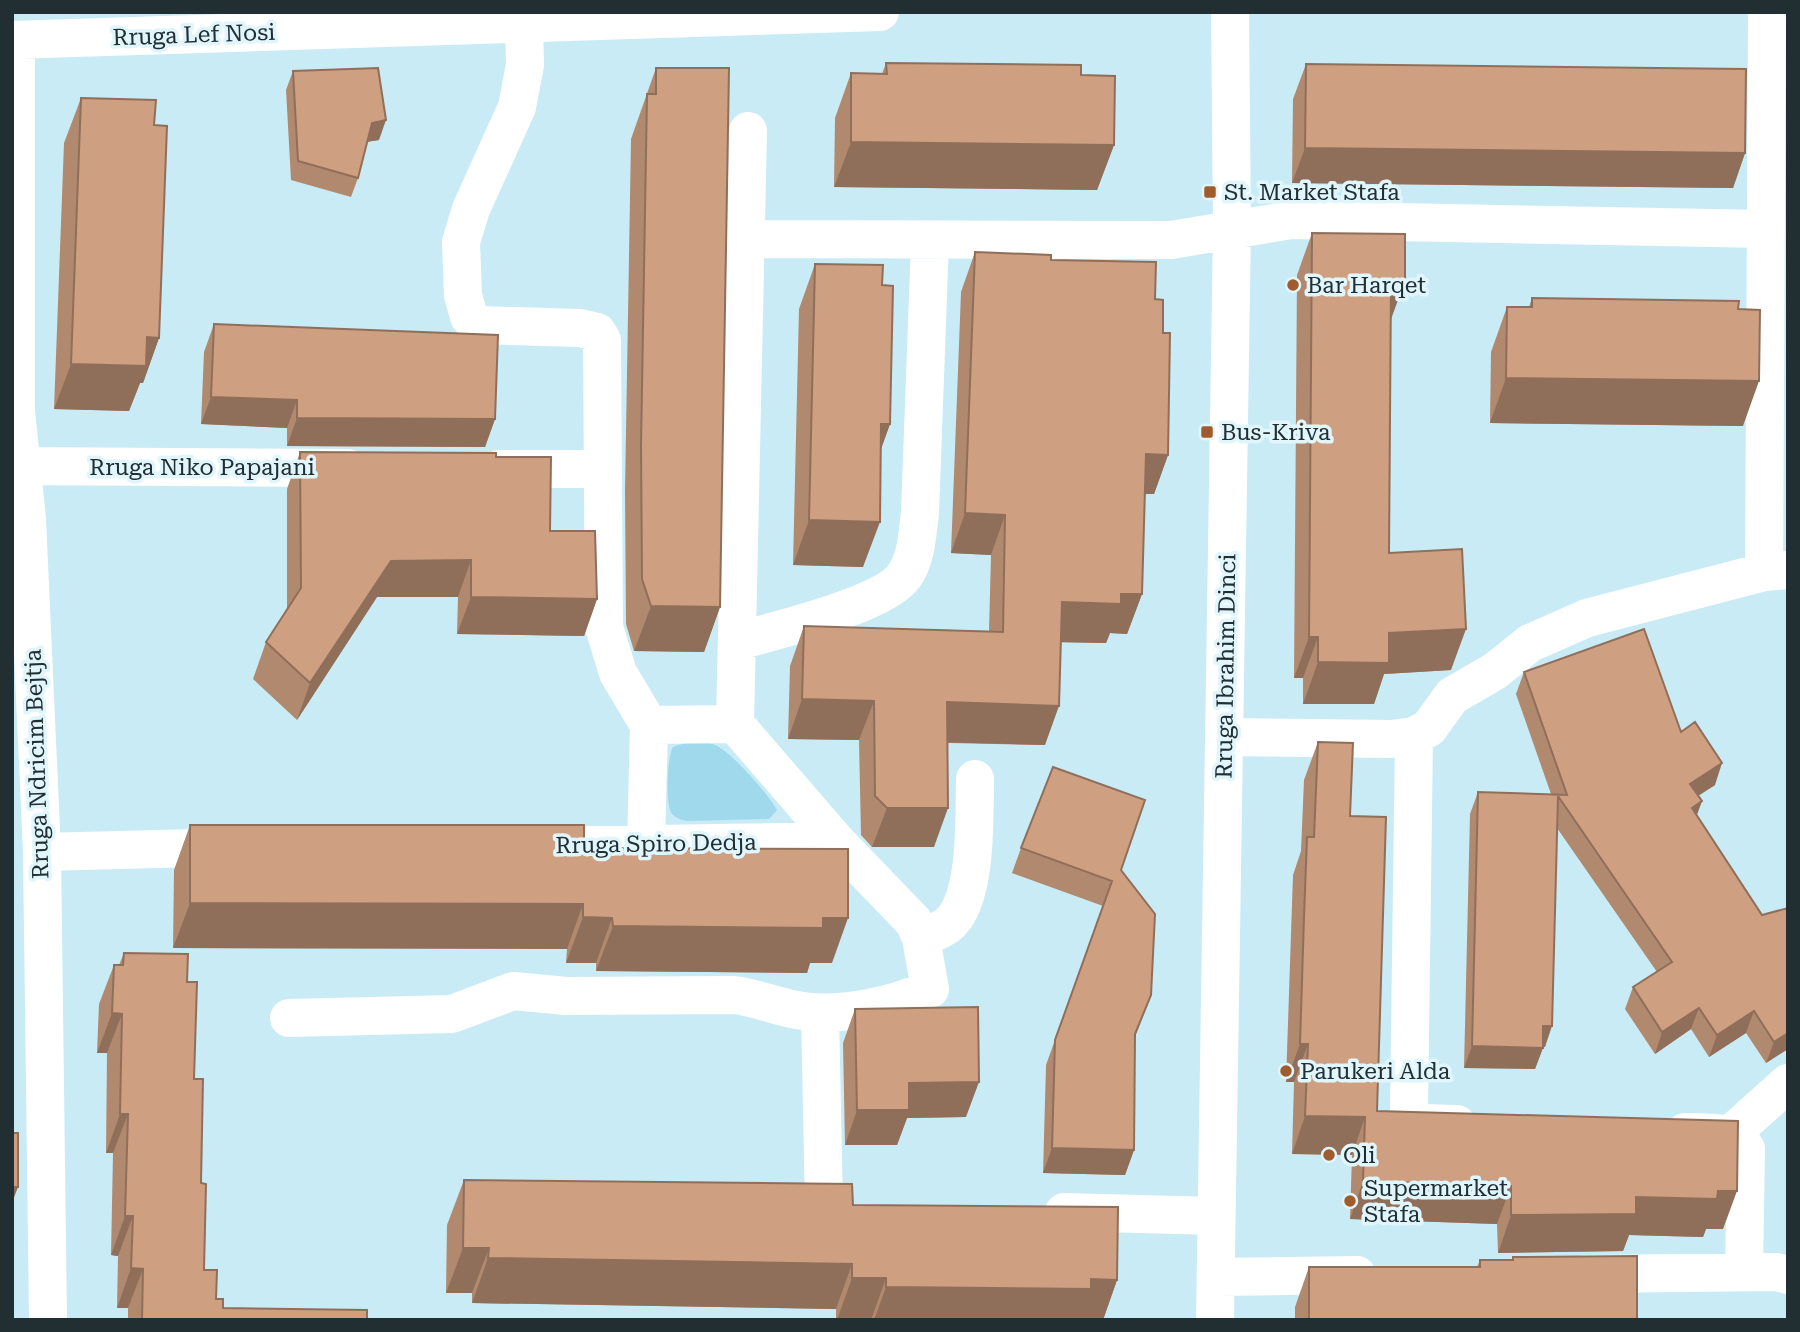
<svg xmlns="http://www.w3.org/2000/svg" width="1800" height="1332" viewBox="0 0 1800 1332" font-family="'Roboto Serif',serif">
<rect width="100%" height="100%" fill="#c9ebf6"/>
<path fill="#a0d9eb" d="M 685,743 C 695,743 708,741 717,746 C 732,753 769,795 777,810 L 769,819 L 687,821 C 681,820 676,818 672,814 C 665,804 667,758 673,747 Z"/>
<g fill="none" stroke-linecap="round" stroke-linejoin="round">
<path stroke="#fff" stroke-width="38" d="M 524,24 L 525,65 L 517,107 L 471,209 L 461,242 L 463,295 L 469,317 L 478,325 L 580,328 L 597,332 L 602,340 L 604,627 L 618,673 L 649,725 L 646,845
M 12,40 L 880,12
M 16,40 L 16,411 L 27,519 L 42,852 L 48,1320
M 748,131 L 735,724 L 836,841
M 745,239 L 1171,240 L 1291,220 L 1766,229
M 12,466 L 348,468
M 499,469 L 602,469
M 1764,572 L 1767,12
M 739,641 C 776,630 884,605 904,576 C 917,558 917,534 920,513 L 930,241
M 649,725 L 735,724
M 1414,736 L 1409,1110 L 1413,1119 L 1422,1123 L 1457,1124
M 1225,737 L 1391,739 L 1414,736 L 1429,728 L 1452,696 L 1495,671 L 1530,643 L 1587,618 L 1764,572 L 1788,570
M 42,852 L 235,847
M 921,938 C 930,934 943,930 950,923 C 978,896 974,816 975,779
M 820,1013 L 824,1207
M 289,1018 L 452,1014 L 513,991 L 567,996 L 734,995 C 758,998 780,1008 803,1011 C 842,1017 894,1005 930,989 L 921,938 L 914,922 L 836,841 L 530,846
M 1685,1132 C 1706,1133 1735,1129 1746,1149 L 1744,1272
M 1730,1135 L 1788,1083
M 1064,1212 L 1215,1216
M 1585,1274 L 1776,1272 L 1788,1275
M 1216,1277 L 1357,1275
M 1215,1320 L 1232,227 L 1230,12"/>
</g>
<path fill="#b1896f" d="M 886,63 L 1081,75 L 1114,145 L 1097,190 L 834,187 L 835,118 L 851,73 L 882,74 Z
M 1306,64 L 1745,153 L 1733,188 L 1292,183 L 1293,99 Z
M 656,68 L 720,607 L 704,652 L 634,651 L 626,624 L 625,491 L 631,139 Z
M 293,71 L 379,140 L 367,142 L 358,178 L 351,197 L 291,180 L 286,90 Z
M 81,98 L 154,125 L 159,338 L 143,383 L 140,383 L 129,411 L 54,409 L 64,143 Z
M 1312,233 L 1391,321 L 1389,553 L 1451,670 L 1384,674 L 1374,704 L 1303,704 L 1303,678 L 1294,678 L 1297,275 Z
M 975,252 L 1051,260 L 1155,299 L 1163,333 L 1168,455 L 1154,494 L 1145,494 L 1142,594 L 1127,634 L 1110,633 L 1106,643 L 1061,642 L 1045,745 L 948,743 L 934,847 L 872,847 L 861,835 L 859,740 L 788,739 L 790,666 L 804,626 L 989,631 L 991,555 L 951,553 L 961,292 Z
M 815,264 L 882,285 L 890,424 L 881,448 L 863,567 L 793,565 L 799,309 Z
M 1532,298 L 1738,309 L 1743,426 L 1490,423 L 1491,352 L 1507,307 L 1529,307 Z
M 214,324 L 495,419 L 485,447 L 287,446 L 287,428 L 201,424 L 204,352 Z
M 1788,354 L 1788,427 L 1787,427 Z
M 300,452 L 496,457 L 597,599 L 584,636 L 457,634 L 458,597 L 377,597 L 297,720 L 253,679 L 266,642 L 287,609 L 287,489 Z
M 1524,672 L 1681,732 L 1715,785 L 1698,796 L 1702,801 L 1696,816 L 1788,1049 L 1766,1063 L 1746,1033 L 1709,1057 L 1691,1029 L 1655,1054 L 1625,1009 L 1633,987 L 1657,972 L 1557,828 L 1545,1047 L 1543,1047 L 1535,1069 L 1464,1068 L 1470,814 L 1478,792 L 1551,794 L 1516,694 Z
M 1318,742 L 1350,816 L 1377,1111 L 1723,1229 L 1706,1229 L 1703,1237 L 1629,1235 L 1623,1251 L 1498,1253 L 1497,1224 L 1350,1219 L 1352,1155 L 1292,1154 L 1294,1082 L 1286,1082 L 1293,875 L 1301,851 L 1304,780 Z
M 190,825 L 584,848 L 832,963 L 810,963 L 807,973 L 596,971 L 596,963 L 566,963 L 567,949 L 173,948 L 174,870 Z
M 1021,848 L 1121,870 L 1151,995 L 1135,1037 L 1134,1150 L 1125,1175 L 1043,1173 L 1046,1065 L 1103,906 L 1012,873 Z
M 124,953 L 187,982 L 201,1183 L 204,1270 L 216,1299 L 223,1308 L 367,1320 L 128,1320 L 128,1308 L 117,1308 L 118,1256 L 111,1255 L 113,1153 L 106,1153 L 107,1053 L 97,1053 L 99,1004 L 114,965 L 119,965 Z
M 855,1009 L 966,1117 L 907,1118 L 897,1145 L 845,1145 L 843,1043 Z
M 464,1180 L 853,1205 L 1117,1280 L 1103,1320 L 836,1320 L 836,1309 L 472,1303 L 472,1293 L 446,1293 L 447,1225 Z
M 1513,1257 L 1637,1320 L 1295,1320 L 1295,1307 L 1309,1267 L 1477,1267 L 1480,1260 L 1512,1260 Z"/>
<path fill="#906f5a" d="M 386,120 L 379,140 L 365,142 L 372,123 Z
M 851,142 L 1114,145 L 1097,190 L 834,187 Z
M 1305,148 L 1745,153 L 1733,188 L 1292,183 Z
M 1391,281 L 1405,281 L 1390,322 Z
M 147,337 L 159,338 L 143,383 L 140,383 L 129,411 L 54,409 L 71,364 Z
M 1506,378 L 1759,381 L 1743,426 L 1490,423 Z
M 211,397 L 297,400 L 287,428 L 201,424 Z
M 297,418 L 495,419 L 485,447 L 287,446 Z
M 881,424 L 890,424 L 874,469 Z
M 1146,454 L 1168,455 L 1154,494 L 1131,494 Z
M 965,513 L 1005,515 L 991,555 L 951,553 Z
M 809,520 L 880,522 L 863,567 L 793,565 Z
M 471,560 L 458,597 L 377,597 L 297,720 L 310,683 L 391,561 Z
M 1121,594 L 1142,594 L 1127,634 L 1110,633 L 1106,643 L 1047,642 L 1062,602 Z
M 471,597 L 597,599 L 584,636 L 457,634 Z
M 651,606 L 720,607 L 704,652 L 634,651 Z
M 1466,629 L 1451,670 L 1384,674 L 1374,704 L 1303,704 L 1318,662 L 1389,633 Z
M 1309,637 L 1318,637 L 1303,678 L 1294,678 Z
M 802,699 L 874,701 L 859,740 L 788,739 Z
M 947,702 L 1059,706 L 1045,745 L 933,742 Z
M 1722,763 L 1715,785 L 1682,806 L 1690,784 Z
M 1702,801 L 1694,823 L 1692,808 Z
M 887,808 L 948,808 L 934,847 L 872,847 Z
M 190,903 L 583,904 L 567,949 L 173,948 Z
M 583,917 L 612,918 L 596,963 L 566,963 Z
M 823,918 L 848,918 L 832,963 L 810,963 L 807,973 L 596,971 L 613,926 Z
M 1699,1008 L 1691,1029 L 1655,1054 L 1662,1032 Z
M 1754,1011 L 1746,1033 L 1709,1057 L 1717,1035 Z
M 112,1013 L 122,1014 L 107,1053 L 97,1053 Z
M 1543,1026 L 1552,1026 L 1545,1047 L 1535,1047 Z
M 1788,1033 L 1788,1049 L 1766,1063 L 1774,1042 Z
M 1300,1044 L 1308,1044 L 1294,1082 L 1286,1082 Z
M 1472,1046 L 1543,1048 L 1535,1069 L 1464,1068 Z
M 979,1082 L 966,1117 L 907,1118 L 897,1145 L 845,1145 L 857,1110 L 909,1083 Z
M 120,1114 L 128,1114 L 113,1153 L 106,1153 Z
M 1305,1116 L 1365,1117 L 1352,1155 L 1292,1154 Z
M 1052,1148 L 1134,1150 L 1125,1175 L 1043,1173 Z
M 1363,1181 L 1511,1186 L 1497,1224 L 1350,1219 Z
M 12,1187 L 18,1187 L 12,1203 Z
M 1718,1191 L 1737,1191 L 1723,1229 L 1706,1229 L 1703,1237 L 1629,1235 L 1623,1251 L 1498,1253 L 1511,1215 L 1636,1197 Z
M 125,1216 L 133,1216 L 118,1256 L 111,1255 Z
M 463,1248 L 489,1248 L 472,1293 L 446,1293 Z
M 488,1258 L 852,1264 L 836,1309 L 472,1303 Z
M 131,1268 L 143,1269 L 128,1308 L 117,1308 Z
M 852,1278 L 886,1278 L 871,1320 L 837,1320 Z
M 1091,1279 L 1117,1280 L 1103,1320 L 874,1320 L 886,1287 Z"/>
<path fill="#ce9f81" stroke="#906f5a" stroke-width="2" d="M 886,63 L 1081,65 L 1081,75 L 1115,76 L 1114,145 L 851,142 L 851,73 L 887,74 Z
M 1306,64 L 1746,69 L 1745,153 L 1305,148 Z
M 378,68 L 386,120 L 372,123 L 358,178 L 298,161 L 293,71 Z
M 656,68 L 729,68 L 720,607 L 651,606 L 642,579 L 641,446 L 647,94 L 656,94 Z
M 81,98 L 156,100 L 154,125 L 167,126 L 159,338 L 147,337 L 146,366 L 71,364 Z
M 1312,233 L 1405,234 L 1405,281 L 1391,281 L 1389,553 L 1462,549 L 1466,629 L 1389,633 L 1389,663 L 1318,662 L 1318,637 L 1309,637 Z
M 975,252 L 1051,255 L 1051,260 L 1156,262 L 1155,299 L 1163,300 L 1163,333 L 1170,333 L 1168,455 L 1146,454 L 1142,594 L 1121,594 L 1121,604 L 1062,602 L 1059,706 L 947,702 L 948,808 L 887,808 L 875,796 L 874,701 L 802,699 L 804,626 L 1003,632 L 1005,515 L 965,513 Z
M 815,264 L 883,265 L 882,285 L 893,286 L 890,424 L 881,424 L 880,522 L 809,520 Z
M 1532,298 L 1739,301 L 1738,309 L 1760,310 L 1759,381 L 1506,378 L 1507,307 L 1532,307 Z
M 214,324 L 498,335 L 495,419 L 297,418 L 297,400 L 211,397 Z
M 300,452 L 496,453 L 496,457 L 551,457 L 550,531 L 595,531 L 597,599 L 471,597 L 471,560 L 391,561 L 310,683 L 266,642 L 301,588 Z
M 1644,629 L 1681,732 L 1695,722 L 1722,763 L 1690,784 L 1702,801 L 1692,808 L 1762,915 L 1788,908 L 1788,1033 L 1774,1042 L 1754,1011 L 1717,1035 L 1699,1008 L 1662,1032 L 1633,987 L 1672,962 L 1558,796 L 1552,1026 L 1543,1026 L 1543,1048 L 1472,1046 L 1478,792 L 1567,795 L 1524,672 Z
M 1318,742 L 1353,743 L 1350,816 L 1386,817 L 1377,1111 L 1738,1121 L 1737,1191 L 1718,1191 L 1717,1199 L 1636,1197 L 1636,1214 L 1511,1215 L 1511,1186 L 1363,1181 L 1365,1117 L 1305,1116 L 1308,1044 L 1300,1044 L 1304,917 L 1307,837 L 1314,837 Z
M 1053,767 L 1145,800 L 1121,870 L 1155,914 L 1151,995 L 1135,1034 L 1134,1150 L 1052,1148 L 1055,1040 L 1112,881 L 1021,848 Z
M 190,825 L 584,825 L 584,848 L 848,849 L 848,918 L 823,918 L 823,928 L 613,926 L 612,918 L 583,917 L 583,904 L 190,903 Z
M 124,953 L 188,954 L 187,982 L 197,982 L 194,1079 L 203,1079 L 201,1183 L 206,1184 L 204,1270 L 217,1270 L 216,1299 L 223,1299 L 223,1308 L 367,1310 L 367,1320 L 142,1320 L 143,1269 L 131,1268 L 133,1216 L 125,1216 L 128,1114 L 120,1114 L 122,1014 L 112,1013 L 114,965 L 123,965 Z
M 978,1007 L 979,1082 L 909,1083 L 909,1110 L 857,1110 L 855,1009 Z
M 12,1133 L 18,1133 L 18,1187 L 12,1187 Z
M 464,1180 L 852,1184 L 853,1205 L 1118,1207 L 1117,1280 L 1091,1279 L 1091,1289 L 886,1287 L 886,1278 L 852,1278 L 852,1264 L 488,1258 L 489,1248 L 463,1248 Z
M 1637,1256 L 1637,1320 L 1309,1320 L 1309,1267 L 1480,1267 L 1480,1260 L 1513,1260 L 1513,1257 Z"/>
<g fill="#a05c2c" stroke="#e1f6fc" stroke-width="2.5">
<rect x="1203" y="185" width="14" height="14" rx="3.5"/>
<circle cx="1293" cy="285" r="7"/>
<rect x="1200" y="425" width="14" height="14" rx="3.5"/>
<circle cx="1286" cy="1071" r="7"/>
<circle cx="1329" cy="1155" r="7"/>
<circle cx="1350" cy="1201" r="7"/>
</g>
<g text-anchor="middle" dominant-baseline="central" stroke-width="7" stroke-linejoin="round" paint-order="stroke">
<g font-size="23" fill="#212e32" stroke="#e1f6fc">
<text transform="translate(194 35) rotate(-2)">Rruga Lef Nosi</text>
<text x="202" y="467">Rruga Niko Papajani</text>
<text transform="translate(1226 666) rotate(-89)">Rruga Ibrahim Dinci</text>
<text transform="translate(37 764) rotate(-92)">Rruga Ndricim Bejtja</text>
<text transform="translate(656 844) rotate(-1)">Rruga Spiro Dedja</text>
</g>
<g font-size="23" fill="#212e32" stroke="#e1f6fc" text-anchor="start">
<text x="1224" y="192">St. Market Stafa</text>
<text x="1307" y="285">Bar Harqet</text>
<text x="1221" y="432">Bus-Kriva</text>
<text x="1300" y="1071">Parukeri Alda</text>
<text x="1343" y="1155">Oli</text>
<text x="1364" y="1188">Supermarket<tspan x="1364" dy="26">Stafa</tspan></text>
</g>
</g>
<rect width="1800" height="1332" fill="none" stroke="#212e32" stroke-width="28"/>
</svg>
